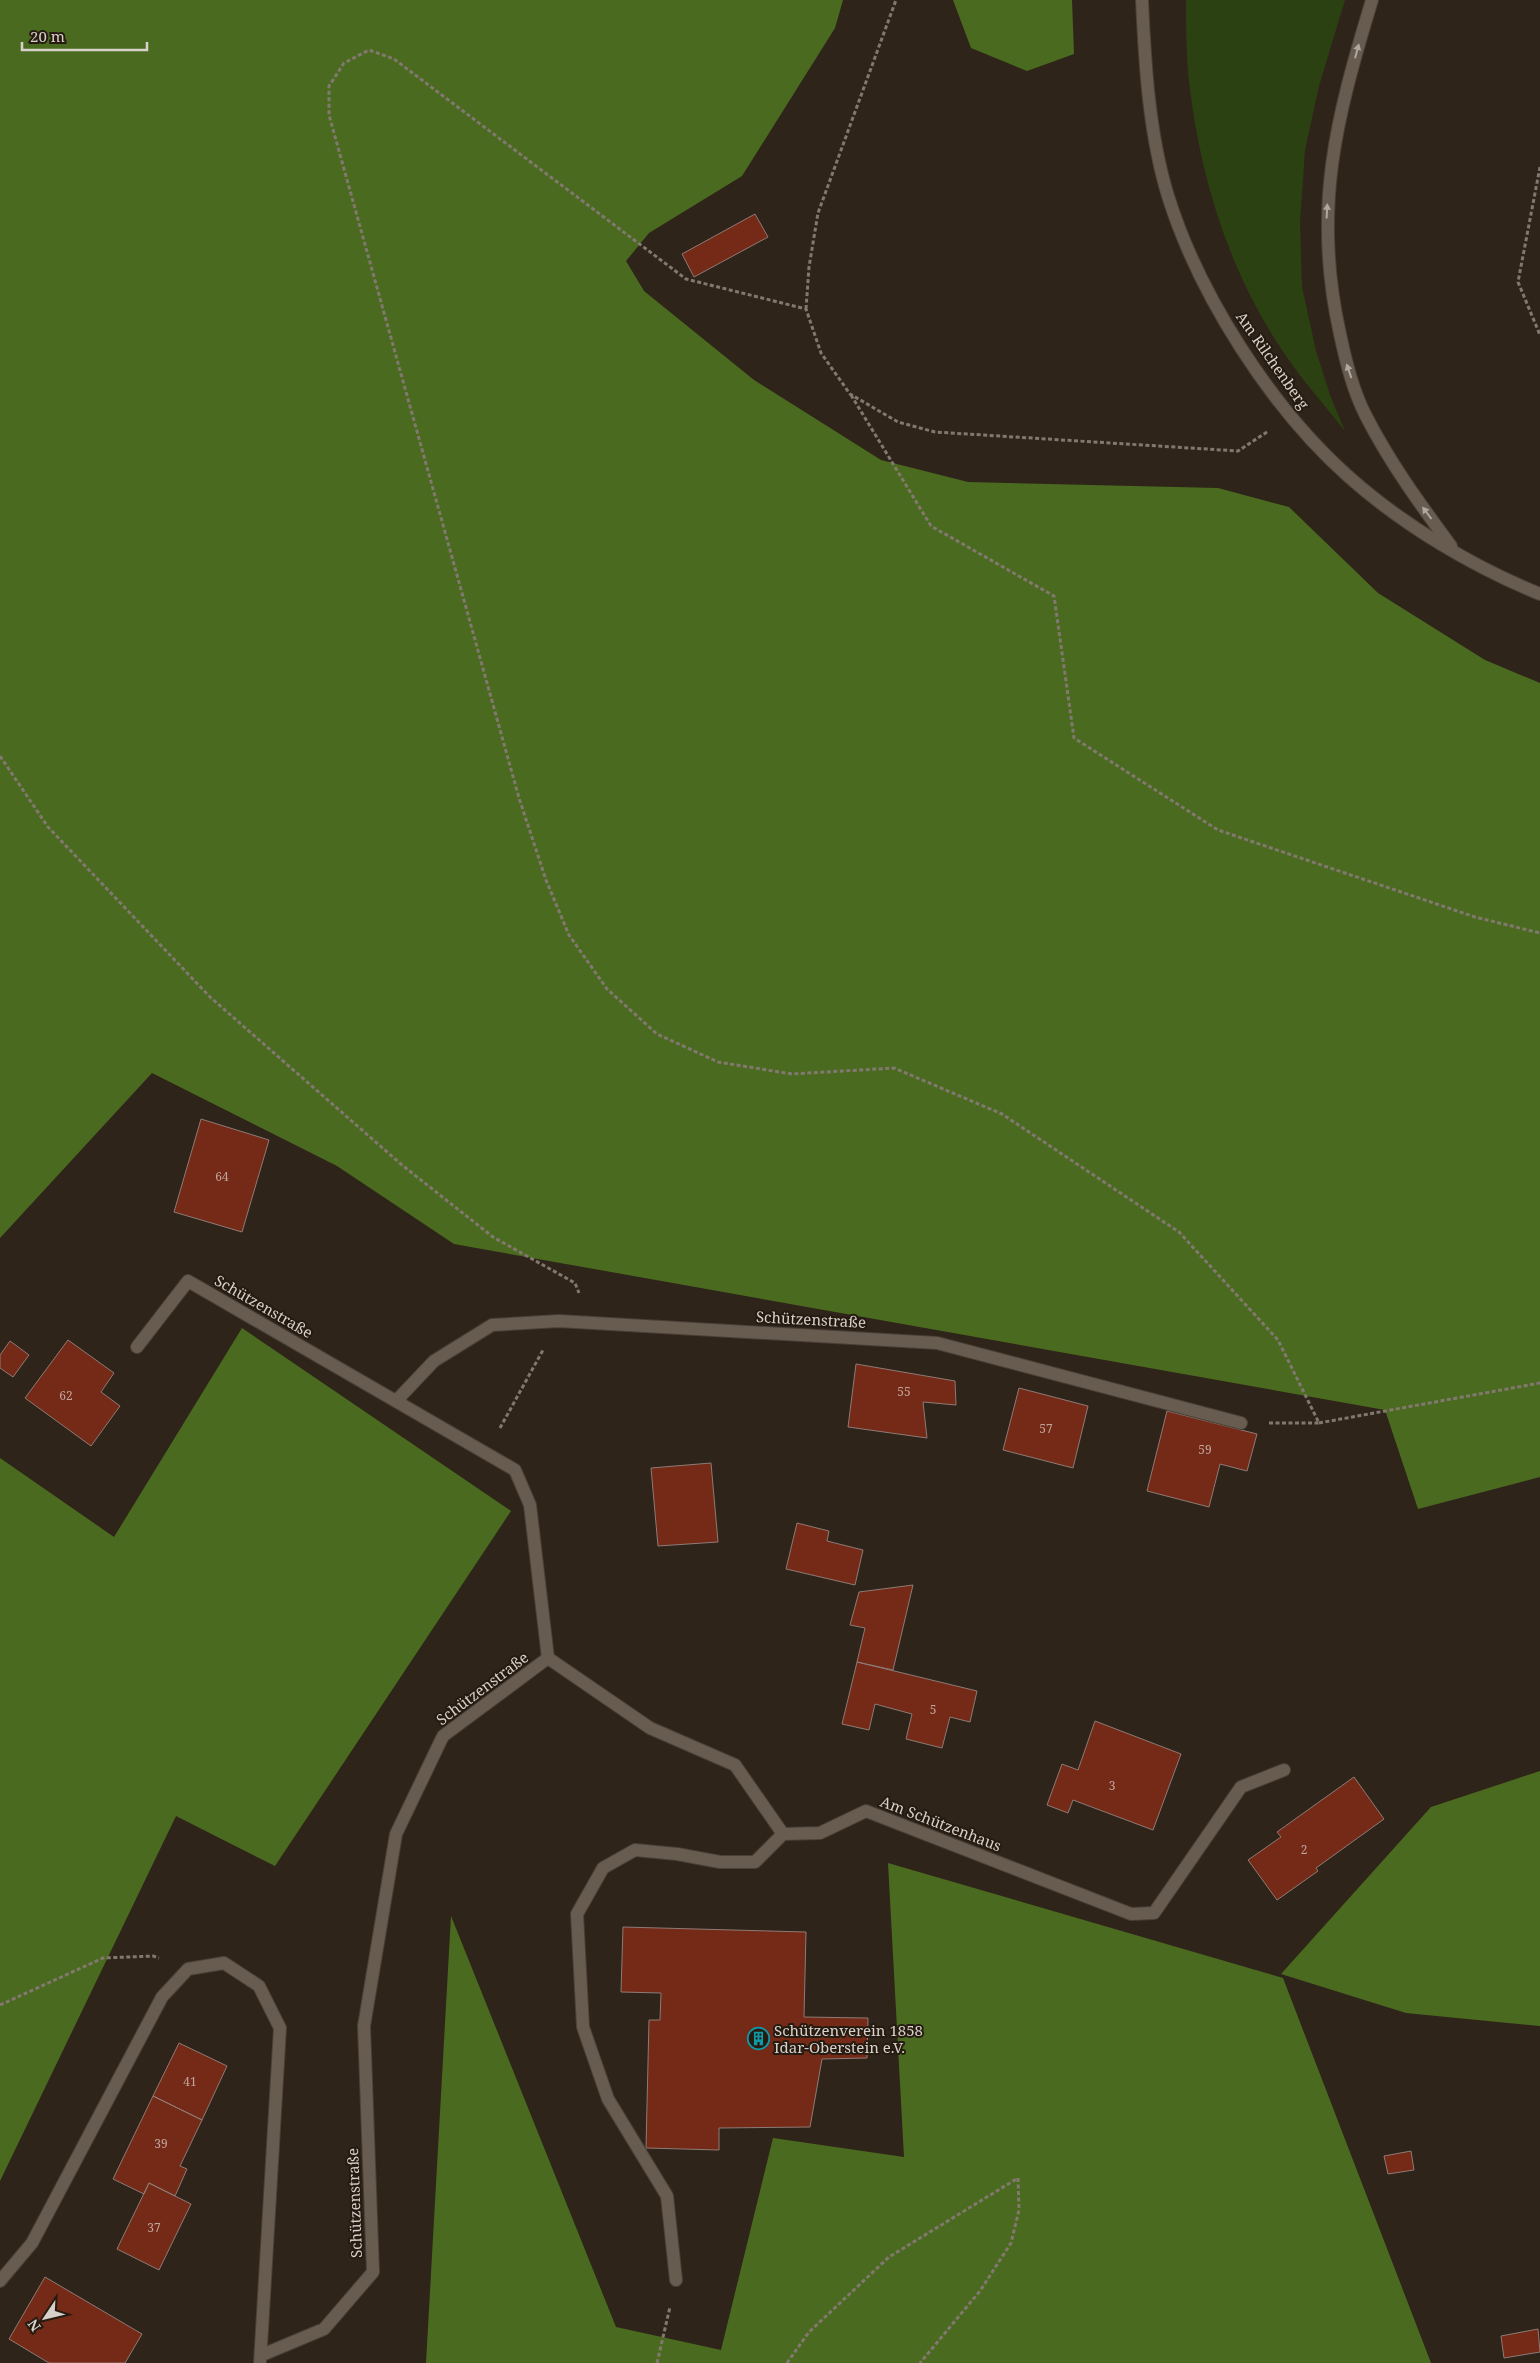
<svg xmlns="http://www.w3.org/2000/svg" width="1540" height="2363" viewBox="0 0 1540 2363" font-family="'Noto Serif',serif">
<rect width="100%" height="100%" fill="#2f241a"/>
<path fill="#2c4111" d="M 1186,0 L 1345,0 L 1319,86 L 1305,150 L 1300,223 L 1302,287 L 1316,351 L 1330,395 L 1345,431 C 1331,413 1316,396 1302,378 C 1234,290 1199,182 1188,72 C 1186,48 1186,24 1186,0 Z"/>
<path fill="#4a6b1f" d="M 0,0 L 843,0 L 835,28 L 742,176 L 649,233 L 626,261 L 644,291 L 754,380 L 881,460 L 968,482 L 1218,488 L 1289,507 L 1378,593 L 1485,660 L 1540,683 L 1540,1477 L 1418,1509 L 1385,1410 L 454,1244 L 337,1166 L 152,1073 L 0,1238 Z
M 953,0 L 1072,0 L 1074,54 L 1027,71 L 971,48 Z
M 242,1328 L 511,1511 L 275,1866 L 176,1816 L 0,2181 L 0,1458 L 114,1537 Z
M 1540,1771 L 1540,2026 L 1406,2013 L 1281,1974 L 1431,1807 Z
M 888,1863 L 1283,1978 L 1431,2363 L 426,2363 L 451,1916 L 616,2327 L 721,2350 L 773,2138 L 904,2157 Z"/>
<path fill="#752a17" stroke="#8d7b76" d="M 755,214 L 768,237 L 694,277 L 682,254 Z
M 201,1119 L 269,1140 L 242,1232 L 174,1212 Z
M 68,1340 L 114,1373 L 101,1392 L 120,1406 L 91,1446 L 25,1398 Z
M 10,1341 L 29,1355 L 13,1377 L 0,1368 L 0,1355 Z
M 856,1364 L 955,1381 L 956,1405 L 923,1402 L 927,1438 L 848,1427 Z
M 1019,1388 L 1088,1406 L 1073,1468 L 1003,1450 Z
M 1167,1411 L 1257,1434 L 1247,1471 L 1220,1464 L 1209,1507 L 1147,1491 Z
M 711,1463 L 718,1542 L 658,1546 L 651,1468 Z
M 797,1523 L 829,1531 L 827,1541 L 863,1550 L 855,1585 L 786,1569 Z
M 913,1585 L 893,1670 L 857,1662 L 865,1628 L 850,1625 L 859,1592 Z
M 857,1662 L 977,1691 L 970,1722 L 950,1717 L 942,1748 L 906,1739 L 912,1714 L 875,1704 L 869,1730 L 842,1724 Z
M 1095,1721 L 1181,1754 L 1153,1830 L 1073,1800 L 1068,1813 L 1047,1805 L 1062,1764 L 1078,1770 Z
M 1354,1777 L 1384,1819 L 1316,1868 L 1318,1871 L 1277,1900 L 1248,1860 L 1281,1837 L 1277,1832 Z
M 623,1927 L 806,1932 L 804,2017 L 868,2018 L 867,2058 L 822,2059 L 810,2127 L 719,2128 L 719,2150 L 646,2148 L 649,2020 L 660,2020 L 661,1993 L 621,1992 Z
M 179,2043 L 227,2066 L 202,2120 L 153,2096 Z
M 153,2096 L 202,2120 L 180,2166 L 187,2169 L 175,2196 L 149,2183 L 144,2194 L 113,2179 Z
M 1411,2151 L 1414,2170 L 1388,2174 L 1384,2156 Z
M 149,2183 L 191,2204 L 159,2270 L 117,2249 Z
M 45,2277 L 142,2334 L 125,2363 L 49,2363 L 9,2339 Z
M 1538,2329 L 1540,2352 L 1504,2358 L 1501,2336 Z"/>
<g fill="none" stroke-linecap="round" stroke-linejoin="round">
<defs>
<path id="minor" d="M 1142,0 C 1145,65 1149,134 1168,196 C 1199,295 1271,408 1349,477 C 1403,525 1473,567 1540,594
M 1372,0 C 1336,119 1312,209 1340,334 C 1346,362 1353,391 1366,416 C 1390,463 1420,504 1451,546
M 137,1347 L 188,1281 L 515,1470 L 530,1505 L 548,1658
M 397,1400 L 434,1361 L 492,1325 L 559,1321 L 937,1343 L 1241,1423
M 548,1658 L 650,1728 L 735,1765 L 783,1834
M 783,1834 L 820,1833 L 866,1811 L 1131,1914 L 1154,1913 L 1241,1787 L 1284,1770
M 676,2280 L 667,2196 L 608,2099 L 583,2027 L 577,1914 L 603,1868 L 635,1850 L 677,1854 L 720,1862 L 755,1862 L 783,1834
M 0,2281 L 32,2243 L 162,1997 L 188,1969 L 224,1963 L 259,1986 L 280,2028 L 260,2363
M 262,2355 L 324,2329 L 373,2272 L 364,2026 L 396,1834 L 443,1736 L 548,1658"/>
</defs>
<use href="#minor" stroke="#494038" stroke-width="14"/>
<path stroke="#827870" stroke-width="3" stroke-dasharray="4 2.5" stroke-linecap="butt" d="M 1540,167 L 1518,282 L 1540,335
M 806,309 L 809,267 L 818,213 L 896,0
M 851,395 L 931,526 L 1054,596 L 1074,738 L 1218,830 L 1475,917 L 1540,933
M 1267,432 L 1238,451 L 935,432 L 898,422 L 850,394 L 821,353 L 806,309 L 686,279 L 394,59 L 369,50 L 344,63 L 329,86 L 329,115 L 519,798 L 546,880 L 569,935 L 607,989 L 657,1034 L 718,1062 L 792,1074 L 894,1068 L 1002,1114 L 1179,1232 L 1278,1340 L 1319,1423 L 1269,1423
M 0,756 L 48,827 L 210,997 L 402,1165 L 493,1237 L 575,1283 L 579,1293
M 1319,1423 L 1540,1383
M 500,1428 L 543,1350
M 0,2005 L 103,1958 L 153,1956 L 159,1958
M 657,2363 L 670,2307
M 787,2363 L 809,2332 L 889,2257 L 1018,2178 L 1019,2210 L 1011,2243 L 980,2291 L 920,2363"/>
<use href="#minor" stroke="#685c50" stroke-width="12"/>
</g>
<defs><path id="oneway-solid" d="M-6-.8H1V-3.2L6.5 0L1 3.2V.8H-6Z" transform="scale(1.25)"/></defs>
<g fill="#b1a79f">
<use href="#oneway-solid" transform="translate(1357 51) rotate(-75)"/>
<use href="#oneway-solid" transform="translate(1327 211) rotate(-87)"/>
<use href="#oneway-solid" transform="translate(1349 371) rotate(-109)"/>
<use href="#oneway-solid" transform="translate(1427 513) rotate(-127)"/>
</g>
<defs>
<symbol id="building-ring" viewBox="-11 -11 22 22"><circle r="9.5" fill="#251b11" stroke="#0f9aa8" stroke-width="1.5"/><path d="M-4-6H4V6H1V3H-1V6H-4ZM-2.5-4.3h1.7v1.8h-1.7ZM.8-4.3h1.7v1.8H.8ZM-2.5-1h1.7V.8h-1.7ZM.8-1h1.7V.8H.8Z" fill="#0f9aa8"/></symbol>
</defs>
<g fill-rule="evenodd">
<use href="#building-ring" x="746" y="2026" width="25" height="25"/>
</g>
<g text-anchor="middle" dominant-baseline="central" stroke-width="4" stroke-linejoin="round" paint-order="stroke">
<g font-size="12" fill="#bfa69d">
<text x="222" y="1176">64</text>
<text x="904" y="1391">55</text>
<text x="66" y="1395">62</text>
<text x="1046" y="1428">57</text>
<text x="1205" y="1449">59</text>
<text x="933" y="1709">5</text>
<text x="1112" y="1785">3</text>
<text x="1304" y="1849">2</text>
<text x="190" y="2081">41</text>
<text x="161" y="2143">39</text>
<text x="154" y="2227">37</text>
</g>
<g font-size="15" fill="#d8d0ca" stroke="#251b11">
<text transform="translate(1273 360) rotate(55)">Am Rilchenberg</text>
<text transform="translate(264 1306) rotate(30)">Schützenstraße</text>
<text transform="translate(811 1319) rotate(3)">Schützenstraße</text>
<text transform="translate(482 1688) rotate(-37)">Schützenstraße</text>
<text transform="translate(941 1823) rotate(21)">Am Schützenhaus</text>
<text transform="translate(354 2203) rotate(-92)">Schützenstraße</text>
</g>
<g font-size="15" fill="#d8d0ca" stroke="#251b11" text-anchor="start">
<text x="774" y="2030">Schützenverein 1858<tspan x="774" dy="17">Idar-Oberstein e.V.</tspan></text>
</g>
</g>
<g transform="translate(45 2318) rotate(235)" stroke="#251b11" stroke-width="4" paint-order="stroke">
<path d="M0-4L9 19L0 12L-9 19Z" fill="#d8d0ca"/>
<text y="-8" font-size="14" font-weight="bold" text-anchor="middle" fill="#d8d0ca">N</text>
</g>
<path d="M22 42v8h125v-8" fill="none" stroke="#d8d0ca" stroke-width="2.5"/>
<text x="30" y="42" font-size="15" fill="#d8d0ca" stroke="#251b11" stroke-width="4" paint-order="stroke">20 m</text>
</svg>
